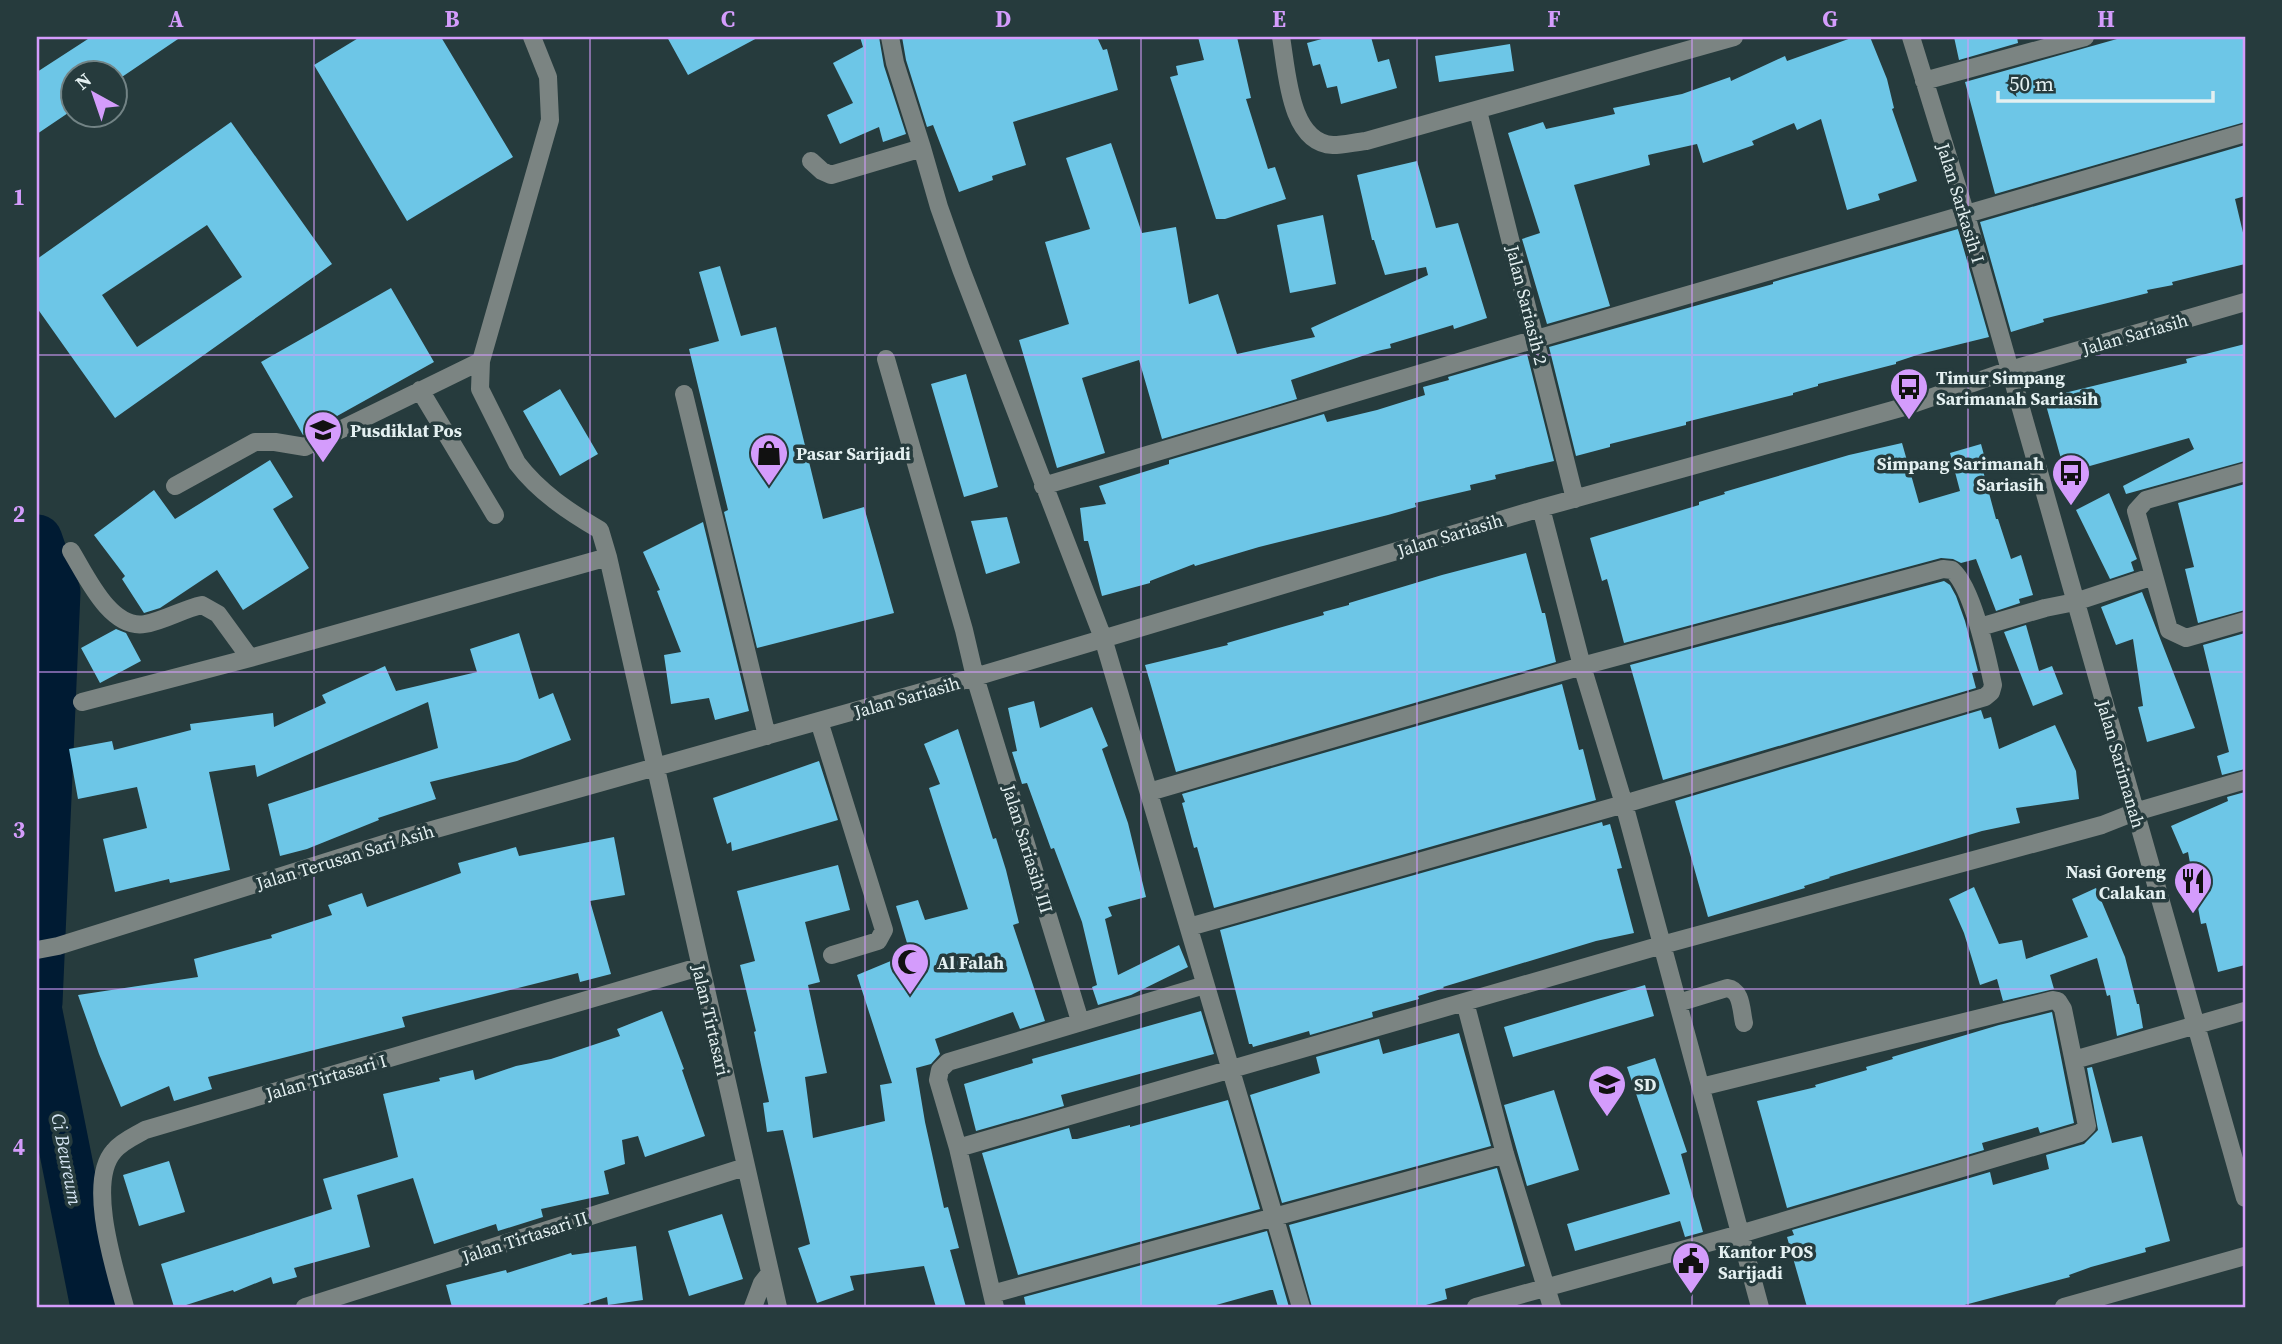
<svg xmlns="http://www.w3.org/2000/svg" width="2282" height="1344" viewBox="0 0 2282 1344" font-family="'Source Serif 4',serif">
<rect width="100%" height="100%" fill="#263b3d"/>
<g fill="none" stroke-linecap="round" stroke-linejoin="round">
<path stroke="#001b33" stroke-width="51" d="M 37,540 L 55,592 L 37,1003
M 37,1012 L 96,1307"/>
</g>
<path fill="#6dc6e7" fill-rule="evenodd" d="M 91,37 L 181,37 L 116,81 L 116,74 L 74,74 L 74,109 L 37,134 L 37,72 Z
M 360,37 L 441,37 L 513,157 L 407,221 L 314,65 Z
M 667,37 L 759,37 L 688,75 Z
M 860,37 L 879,37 L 884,66 L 906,134 L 883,142 L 879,127 L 840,144 L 827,115 L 853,103 L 833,63 L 863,47 Z
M 902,37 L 1097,37 L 1103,50 L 1107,49 L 1118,90 L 1013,122 L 1026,165 L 992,176 L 993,180 L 959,192 L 933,125 L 927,127 L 906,60 Z
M 1198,37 L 1237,37 L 1251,98 L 1246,99 L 1268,169 L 1275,167 L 1286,199 L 1225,219 L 1216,219 L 1170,77 L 1178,75 L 1176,66 L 1204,60 Z
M 1329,37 L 1371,37 L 1378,62 L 1389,59 L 1397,88 L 1341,104 L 1337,86 L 1327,88 L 1320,64 L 1313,66 L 1307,43 Z
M 1854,37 L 1870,37 L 1887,79 L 1894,108 L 1892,109 L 1917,181 L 1878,194 L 1880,200 L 1847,210 L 1821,119 L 1797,130 L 1794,123 L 1752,141 L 1754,145 L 1703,163 L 1697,144 L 1648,155 L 1650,165 L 1574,185 L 1610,306 L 1547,324 L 1522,239 L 1540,233 L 1508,133 L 1543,122 L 1546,129 L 1615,114 L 1613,108 L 1682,94 L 1730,77 L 1731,81 L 1785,56 L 1787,61 Z
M 1954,37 L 2017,37 L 2018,43 L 1959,60 Z
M 2124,37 L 2245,37 L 2245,122 L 1995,194 L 1965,82 Z
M 1510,44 L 1514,71 L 1439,82 L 1435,56 Z
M 231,122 L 332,264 L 115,418 L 37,308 L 37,259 ZM 207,225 L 242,277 L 137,347 L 102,295 Z
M 1111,143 L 1142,233 L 1176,227 L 1189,304 L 1218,294 L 1237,354 L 1315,337 L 1311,328 L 1428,275 L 1426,267 L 1385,275 L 1374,240 L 1372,240 L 1357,175 L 1417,161 L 1436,228 L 1458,223 L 1487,318 L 1454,329 L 1453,325 L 1390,344 L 1391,348 L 1377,351 L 1291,380 L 1297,399 L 1162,439 L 1139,360 L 1082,378 L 1105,453 L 1057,468 L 1019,340 L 1069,324 L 1045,242 L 1090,229 L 1066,158 Z
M 2245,145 L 2245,196 L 2235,199 L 2245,241 L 2245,264 L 2172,282 L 2173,285 L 2147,290 L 2148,293 L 2043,319 L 2044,322 L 2011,332 L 1980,222 Z
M 1323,215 L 1336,284 L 1290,293 L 1277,225 Z
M 1958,229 L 1989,337 L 1920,354 L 1896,362 L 1896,364 L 1818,384 L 1818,386 L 1793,393 L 1793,395 L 1686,422 L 1686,425 L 1610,444 L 1610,447 L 1576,456 L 1549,347 L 1773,284 L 1773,282 Z
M 720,266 L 741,336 L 776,327 L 823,519 L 864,507 L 894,613 L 757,648 L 724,512 L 728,510 L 689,349 L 719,341 L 699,272 Z
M 391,288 L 434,362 L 303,435 L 261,362 Z
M 2245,344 L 2245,461 L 2126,494 L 2123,486 L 2194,449 L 2189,438 L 2065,473 L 2044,398 L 2187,363 L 2186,359 Z
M 1527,354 L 1554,461 L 1495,475 L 1496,479 L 1470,485 L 1471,490 L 1415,503 L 1416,507 L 1388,515 L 1259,547 L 1195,566 L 1194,564 L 1150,581 L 1150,583 L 1102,596 L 1088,541 L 1084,541 L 1080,508 L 1106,504 L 1099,486 L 1169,464 L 1169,460 L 1324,414 L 1327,422 L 1377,410 L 1425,395 L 1423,387 L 1449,380 L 1448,377 Z
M 966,374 L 998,487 L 964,497 L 931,384 Z
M 560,389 L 598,454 L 560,476 L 523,411 Z
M 1902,443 L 1919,503 L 1960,491 L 1950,453 L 1981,444 L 1987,466 L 1982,467 L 1996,519 L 1998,519 L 2011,559 L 2021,555 L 2033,595 L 2019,599 L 2020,603 L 1996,611 L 1976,559 L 1961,563 L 1953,559 L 1941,558 L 1624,643 L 1607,579 L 1602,581 L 1590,538 L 1699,505 L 1699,502 L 1725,494 L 1724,492 L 1849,455 Z
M 270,460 L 293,497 L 273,509 L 309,568 L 243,610 L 217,570 L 160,608 L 144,613 L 122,579 L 125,576 L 94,535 L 154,490 L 175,519 Z
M 2245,484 L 2245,610 L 2198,623 L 2185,569 L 2194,567 L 2178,503 Z
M 2109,493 L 2137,559 L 2131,562 L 2134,571 L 2110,579 L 2076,510 Z
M 1007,517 L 1020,563 L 986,574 L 971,521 Z
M 703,522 L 749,711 L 715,720 L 709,698 L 671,704 L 664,655 L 681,652 L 657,591 L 660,590 L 643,552 Z
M 1526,553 L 1542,613 L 1545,613 L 1556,662 L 1176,772 L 1145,665 L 1228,645 L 1227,643 L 1324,615 L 1323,612 L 1349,605 L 1349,603 L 1442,575 Z
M 1944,581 L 1950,585 L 1956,596 L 1965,621 L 1978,671 L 1972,673 L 1976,688 L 1663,780 L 1630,665 Z
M 2142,592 L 2195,728 L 2147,742 L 2138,707 L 2143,706 L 2133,639 L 2116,645 L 2101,607 Z
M 2026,625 L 2039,671 L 2052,666 L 2063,694 L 2033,706 L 2004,632 Z
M 116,629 L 126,633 L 141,661 L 100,683 L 81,648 Z
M 519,633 L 539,699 L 553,693 L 571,740 L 517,761 L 430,782 L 436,799 L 378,818 L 379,820 L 307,849 L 280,856 L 268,804 L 438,748 L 428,702 L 257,777 L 255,765 L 209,772 L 230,870 L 170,883 L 169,879 L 115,892 L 103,839 L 147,828 L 137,787 L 78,799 L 69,749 L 112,741 L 114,750 L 191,730 L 190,724 L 273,713 L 274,727 L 326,703 L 322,695 L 385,666 L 396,691 L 477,672 L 470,649 Z
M 2245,633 L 2245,769 L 2222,775 L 2217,756 L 2229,752 L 2203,645 Z
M 1562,684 L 1579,750 L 1583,749 L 1596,800 L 1214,908 L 1197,847 L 1194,848 L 1182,803 L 1185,802 L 1182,794 Z
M 1034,701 L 1040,728 L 1092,707 L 1108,746 L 1102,749 L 1128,823 L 1146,897 L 1108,907 L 1112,916 L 1105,919 L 1118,975 L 1179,945 L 1188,967 L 1131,995 L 1098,1005 L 1092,987 L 1097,985 L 1082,922 L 1054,848 L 1051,849 L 1027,783 L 1022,784 L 1012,752 L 1017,751 L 1008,708 Z
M 1981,710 L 1984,719 L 1991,717 L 1999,749 L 2055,725 L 2076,771 L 2079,799 L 2016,808 L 2020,823 L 1982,831 L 1829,877 L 1830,878 L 1804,886 L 1805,888 L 1708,917 L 1675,801 Z
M 958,729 L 993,839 L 996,838 L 1006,870 L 1019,923 L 1013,925 L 1045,1021 L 1020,1029 L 1013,1012 L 935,1039 L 940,1054 L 931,1064 L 916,1068 L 925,1122 L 944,1208 L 948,1207 L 959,1248 L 950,1250 L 966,1307 L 936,1307 L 924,1266 L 850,1276 L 854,1290 L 817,1303 L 798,1248 L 810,1244 L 783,1130 L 767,1132 L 763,1103 L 769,1102 L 754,1032 L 756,1031 L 740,965 L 755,961 L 737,891 L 838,865 L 850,910 L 805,922 L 820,982 L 808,985 L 827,1073 L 805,1077 L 813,1138 L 885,1121 L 880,1085 L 892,1083 L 857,975 L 910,953 L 896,906 L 918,900 L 925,920 L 968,909 L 929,788 L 940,784 L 924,744 Z
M 819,761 L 838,820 L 732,851 L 731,842 L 727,844 L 713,798 Z
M 2245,792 L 2245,965 L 2218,972 L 2206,923 L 2201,924 L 2188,852 L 2183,854 L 2171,826 L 2228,801 L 2227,797 Z
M 1602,822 L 1603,826 L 1610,824 L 1622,868 L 1617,869 L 1634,933 L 1596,941 L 1443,987 L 1444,988 L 1418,996 L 1419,999 L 1372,1012 L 1373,1017 L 1310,1035 L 1309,1031 L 1253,1047 L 1252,1044 L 1249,1044 L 1220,930 Z
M 614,837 L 625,895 L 590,901 L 611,974 L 580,982 L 578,973 L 402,1017 L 405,1027 L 208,1077 L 212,1089 L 174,1101 L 169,1086 L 121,1107 L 99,1054 L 78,995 L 198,977 L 194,959 L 272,938 L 271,935 L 332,915 L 328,905 L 362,893 L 367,907 L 461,873 L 458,863 L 516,847 L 519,856 Z
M 1974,887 L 1999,944 L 2022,940 L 2026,959 L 2088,937 L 2072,899 L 2096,888 L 2125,957 L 2137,1004 L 2139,1004 L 2143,1028 L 2117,1036 L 2110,995 L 2107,996 L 2097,958 L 2050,975 L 2054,989 L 2003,1001 L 1997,979 L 1980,985 L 1964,933 L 1949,899 Z
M 1645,985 L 1654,1016 L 1513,1057 L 1504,1027 Z
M 662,1011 L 684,1069 L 682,1070 L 705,1136 L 645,1157 L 638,1136 L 622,1140 L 625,1164 L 604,1171 L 609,1194 L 541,1209 L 543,1217 L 498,1231 L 496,1224 L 434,1244 L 413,1178 L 357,1195 L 370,1247 L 294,1268 L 297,1277 L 273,1284 L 271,1277 L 234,1292 L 233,1290 L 180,1307 L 174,1307 L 161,1264 L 332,1209 L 323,1179 L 398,1157 L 383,1094 L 440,1081 L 439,1078 L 473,1070 L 475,1080 L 516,1066 L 551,1059 L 620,1036 L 617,1029 Z
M 1201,1011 L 1214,1054 L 1061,1095 L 1064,1106 L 976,1131 L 964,1084 L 1033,1063 L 1032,1059 Z
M 2052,1012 L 2074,1123 L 2040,1133 L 2038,1127 L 1982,1143 L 1984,1150 L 1787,1208 L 1757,1101 L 1816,1087 L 1815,1085 L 1867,1070 L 1866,1067 L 1893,1059 L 1892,1057 L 1999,1025 Z
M 1459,1033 L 1491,1146 L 1282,1203 L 1250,1095 L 1320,1073 L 1316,1057 L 1379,1039 L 1383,1054 Z
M 1655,1058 L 1687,1152 L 1681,1154 L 1703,1232 L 1685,1237 L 1680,1221 L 1575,1251 L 1567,1224 L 1670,1194 L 1627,1067 Z
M 2092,1067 L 2112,1143 L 2142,1136 L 2170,1241 L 2145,1248 L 2146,1252 L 2091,1267 L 2069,1275 L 2070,1277 L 1957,1307 L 1807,1307 L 1787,1237 L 1794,1235 L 1792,1230 L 1990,1172 L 1993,1185 L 2049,1169 L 2046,1155 L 2084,1144 L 2098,1130 L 2087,1068 Z
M 1554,1090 L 1579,1170 L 1527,1186 L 1504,1105 Z
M 1228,1100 L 1260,1209 L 1018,1275 L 982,1153 L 1069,1128 L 1072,1139 L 1077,1139 L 1130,1125 L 1130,1127 Z
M 169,1161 L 185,1212 L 139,1226 L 123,1175 Z
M 1497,1168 L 1525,1266 L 1445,1289 L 1447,1299 L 1419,1307 L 1312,1307 L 1289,1225 Z
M 722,1214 L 743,1279 L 689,1296 L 668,1231 Z
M 1267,1231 L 1289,1307 L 1278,1307 L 1273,1290 L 1270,1290 L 1209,1307 L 1026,1307 L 1024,1297 Z
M 636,1246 L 643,1300 L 608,1305 L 607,1297 L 576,1307 L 452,1307 L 446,1285 L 506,1270 L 507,1273 L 571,1253 L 572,1255 Z"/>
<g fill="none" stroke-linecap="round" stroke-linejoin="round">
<path stroke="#7b8482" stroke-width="18" d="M 532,37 L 548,77 L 550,120 L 481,361 L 480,389 L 517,463 C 539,492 569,512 600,530 L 608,557 L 778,1307
M 890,37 L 895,63 L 922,148
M 1281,37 C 1287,70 1289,143 1333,145 C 1344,145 1355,142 1366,141 L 1734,37
M 1911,37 L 1966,215 L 2245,1198
M 1924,81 L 2085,37
M 1478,111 L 1575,499
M 811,161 L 822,171 L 831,175 L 922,148 L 939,207 L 961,269 L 1103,638 L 1301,1307
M 886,359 L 964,630 L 975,677 L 1080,1021
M 420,390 L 495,515
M 684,394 L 767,736
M 2245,472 L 2146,500 L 2136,511 L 2169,630 L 2186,638 L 2245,621
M 175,486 L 255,442 L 275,442 L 305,447 L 481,361
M 1043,486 L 1536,339 L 2245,133
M 1541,508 L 1582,666 L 1624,804 L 1760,1307
M 71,551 C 86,575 110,630 145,624 C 164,621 183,609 202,605 L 218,614 L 250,658
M 1980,627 L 2045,608 L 2075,602 L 2154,576
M 82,702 L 250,658 L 608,557
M 819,721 L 884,930 L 878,941 L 832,955
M 1149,792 L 1582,666 L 1943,569 L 1952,570 C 1973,588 1987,657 1993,685 L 1991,692 L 1985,697 L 1624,804 L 1189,927
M 37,950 L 58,946 L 393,841 L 975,677 L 1541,508 L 1904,407 L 2010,370 L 2245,302
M 1465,1002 L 1505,1154 L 1552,1307
M 1678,1003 L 1727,988 C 1742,990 1741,1010 1744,1023
M 2074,1060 L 2245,1011
M 958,1148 L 1662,945 L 2102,825 L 2135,812 L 2245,780
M 992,1294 L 1505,1154
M 125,1307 C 115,1270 86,1182 114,1151 C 122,1141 135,1136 145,1130 L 699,967
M 305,1307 L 745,1167
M 753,1307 L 762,1283 L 770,1273
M 995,1307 L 958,1148 L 938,1080 L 940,1070 L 948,1062 L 1205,985
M 1476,1307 L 1740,1234 L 2080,1133 L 2087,1126 L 2063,1009 L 2058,1001 L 2053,1000 L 1701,1087
M 2064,1307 L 2245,1256"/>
</g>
<path fill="none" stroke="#d49cfc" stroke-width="2" stroke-opacity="0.55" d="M 314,37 L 314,1307M 590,37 L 590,1307M 865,37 L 865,1307M 1141,37 L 1141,1307M 1417,37 L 1417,1307M 1692,37 L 1692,1307M 1968,37 L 1968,1307M 37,355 L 2245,355M 37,672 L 2245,672M 37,989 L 2245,989"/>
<defs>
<symbol id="bus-pin" viewBox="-11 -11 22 30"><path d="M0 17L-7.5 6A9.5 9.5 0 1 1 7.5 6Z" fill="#d49cfc" stroke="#263b3d"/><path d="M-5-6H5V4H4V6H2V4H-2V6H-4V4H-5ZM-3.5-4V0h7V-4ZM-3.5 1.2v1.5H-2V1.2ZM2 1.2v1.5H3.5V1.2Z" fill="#111"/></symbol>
<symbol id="university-pin" viewBox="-11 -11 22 30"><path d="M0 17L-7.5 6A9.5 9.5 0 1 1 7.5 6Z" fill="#d49cfc" stroke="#263b3d"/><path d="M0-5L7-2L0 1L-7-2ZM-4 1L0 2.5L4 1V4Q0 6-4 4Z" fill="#111"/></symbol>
<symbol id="shop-pin" viewBox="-11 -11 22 30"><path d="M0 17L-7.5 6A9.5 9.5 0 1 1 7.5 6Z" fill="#d49cfc" stroke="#263b3d"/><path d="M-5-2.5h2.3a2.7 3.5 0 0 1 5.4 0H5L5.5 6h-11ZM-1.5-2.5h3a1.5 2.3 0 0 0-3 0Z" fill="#111"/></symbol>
<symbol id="restaurant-pin" viewBox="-11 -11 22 30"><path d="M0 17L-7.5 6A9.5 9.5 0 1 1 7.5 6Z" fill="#d49cfc" stroke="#263b3d"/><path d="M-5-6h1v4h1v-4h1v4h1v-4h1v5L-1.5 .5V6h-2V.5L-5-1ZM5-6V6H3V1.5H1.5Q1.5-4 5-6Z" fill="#111"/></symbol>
<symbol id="mosque-pin" viewBox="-11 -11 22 30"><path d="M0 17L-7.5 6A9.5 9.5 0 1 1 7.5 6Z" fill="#d49cfc" stroke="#263b3d"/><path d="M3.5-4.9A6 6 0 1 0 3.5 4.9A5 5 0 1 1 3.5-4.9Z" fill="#111"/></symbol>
<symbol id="school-pin" viewBox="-11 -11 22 30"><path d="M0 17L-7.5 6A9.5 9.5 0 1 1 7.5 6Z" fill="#d49cfc" stroke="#263b3d"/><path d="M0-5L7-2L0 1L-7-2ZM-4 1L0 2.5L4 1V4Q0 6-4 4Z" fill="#111"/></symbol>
<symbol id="civic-pin" viewBox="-11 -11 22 30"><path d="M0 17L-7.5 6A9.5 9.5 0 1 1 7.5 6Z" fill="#d49cfc" stroke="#263b3d"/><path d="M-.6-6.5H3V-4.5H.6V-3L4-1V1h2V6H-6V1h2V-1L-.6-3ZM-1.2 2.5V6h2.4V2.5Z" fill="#111"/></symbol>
</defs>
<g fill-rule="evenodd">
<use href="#bus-pin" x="1887" y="365" width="44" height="60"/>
<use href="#university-pin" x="301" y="408" width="44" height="60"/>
<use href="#shop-pin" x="747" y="431" width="44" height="60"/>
<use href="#bus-pin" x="2049" y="451" width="44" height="60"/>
<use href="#restaurant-pin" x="2171" y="859" width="44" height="60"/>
<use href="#mosque-pin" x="888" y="940" width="44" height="60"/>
<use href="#school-pin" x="1585" y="1062" width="44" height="60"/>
<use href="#civic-pin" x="1669" y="1239" width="44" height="60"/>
</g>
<g text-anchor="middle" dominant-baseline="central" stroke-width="7" stroke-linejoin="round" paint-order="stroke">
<g font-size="18" fill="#e4f0f1" stroke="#263b3d">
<text transform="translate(1961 203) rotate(73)">Jalan Sarkasih I</text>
<text transform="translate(1527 305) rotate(76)">Jalan Sariasih 2</text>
<text transform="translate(2135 334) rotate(-16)">Jalan Sariasih</text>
<text transform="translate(1450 535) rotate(-17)">Jalan Sariasih</text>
<text transform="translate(907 697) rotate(-16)">Jalan Sariasih</text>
<text transform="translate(2121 764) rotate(74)">Jalan Sarimanah</text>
<text transform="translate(1028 849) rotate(73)">Jalan Sariasih III</text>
<text transform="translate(345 857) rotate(-17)">Jalan Terusan Sari Asih</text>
<text transform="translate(711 1020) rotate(77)">Jalan Tirtasari</text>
<text transform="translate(326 1077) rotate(-16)">Jalan Tirtasari I</text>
<text transform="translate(525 1237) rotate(-18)">Jalan Tirtasari II</text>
</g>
<g font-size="18" font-weight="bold" fill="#e4f0f1" stroke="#263b3d" text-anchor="start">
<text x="1936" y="377">Timur Simpang<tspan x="1936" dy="21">Sarimanah Sariasih</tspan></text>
<text x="350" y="430">Pusdiklat Pos</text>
<text x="796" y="453">Pasar Sarijadi</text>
<text x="2044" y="463" text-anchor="end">Simpang Sarimanah<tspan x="2044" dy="21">Sariasih</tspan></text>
<text x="2166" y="871" text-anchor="end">Nasi Goreng<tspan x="2166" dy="21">Calakan</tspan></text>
<text x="937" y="962">Al Falah</text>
<text x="1634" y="1084">SD</text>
<text x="1718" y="1251">Kantor POS<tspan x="1718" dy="21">Sarijadi</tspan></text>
</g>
<g font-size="19" font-style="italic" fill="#d4e4f2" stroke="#263b3d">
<text transform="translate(67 1159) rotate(79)">Ci Beureum</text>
</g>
</g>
<rect width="2282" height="1344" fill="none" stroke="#263b3d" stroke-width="77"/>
<g transform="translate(94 94) rotate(320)"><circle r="33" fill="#263b3d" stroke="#728385" stroke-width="2"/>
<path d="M0-5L12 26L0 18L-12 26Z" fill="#d49cfc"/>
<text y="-10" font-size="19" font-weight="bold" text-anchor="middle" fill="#e4f0f1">N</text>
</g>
<path d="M1998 91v10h215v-10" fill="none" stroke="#e4f0f1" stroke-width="3.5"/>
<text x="2009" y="91" font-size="21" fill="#e4f0f1" stroke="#263b3d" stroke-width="5" paint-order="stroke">50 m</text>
<rect x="38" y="38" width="2206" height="1268" fill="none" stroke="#d49cfc" stroke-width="2.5"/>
<g font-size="23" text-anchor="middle" font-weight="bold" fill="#d49cfc">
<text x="176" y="27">A</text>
<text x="452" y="27">B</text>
<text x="728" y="27">C</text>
<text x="1003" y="27">D</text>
<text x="1279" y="27">E</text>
<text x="1554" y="27">F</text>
<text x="1830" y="27">G</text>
<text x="2106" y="27">H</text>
<text x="19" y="205">1</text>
<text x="19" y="522">2</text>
<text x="19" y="838">3</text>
<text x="19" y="1155">4</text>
</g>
</svg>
